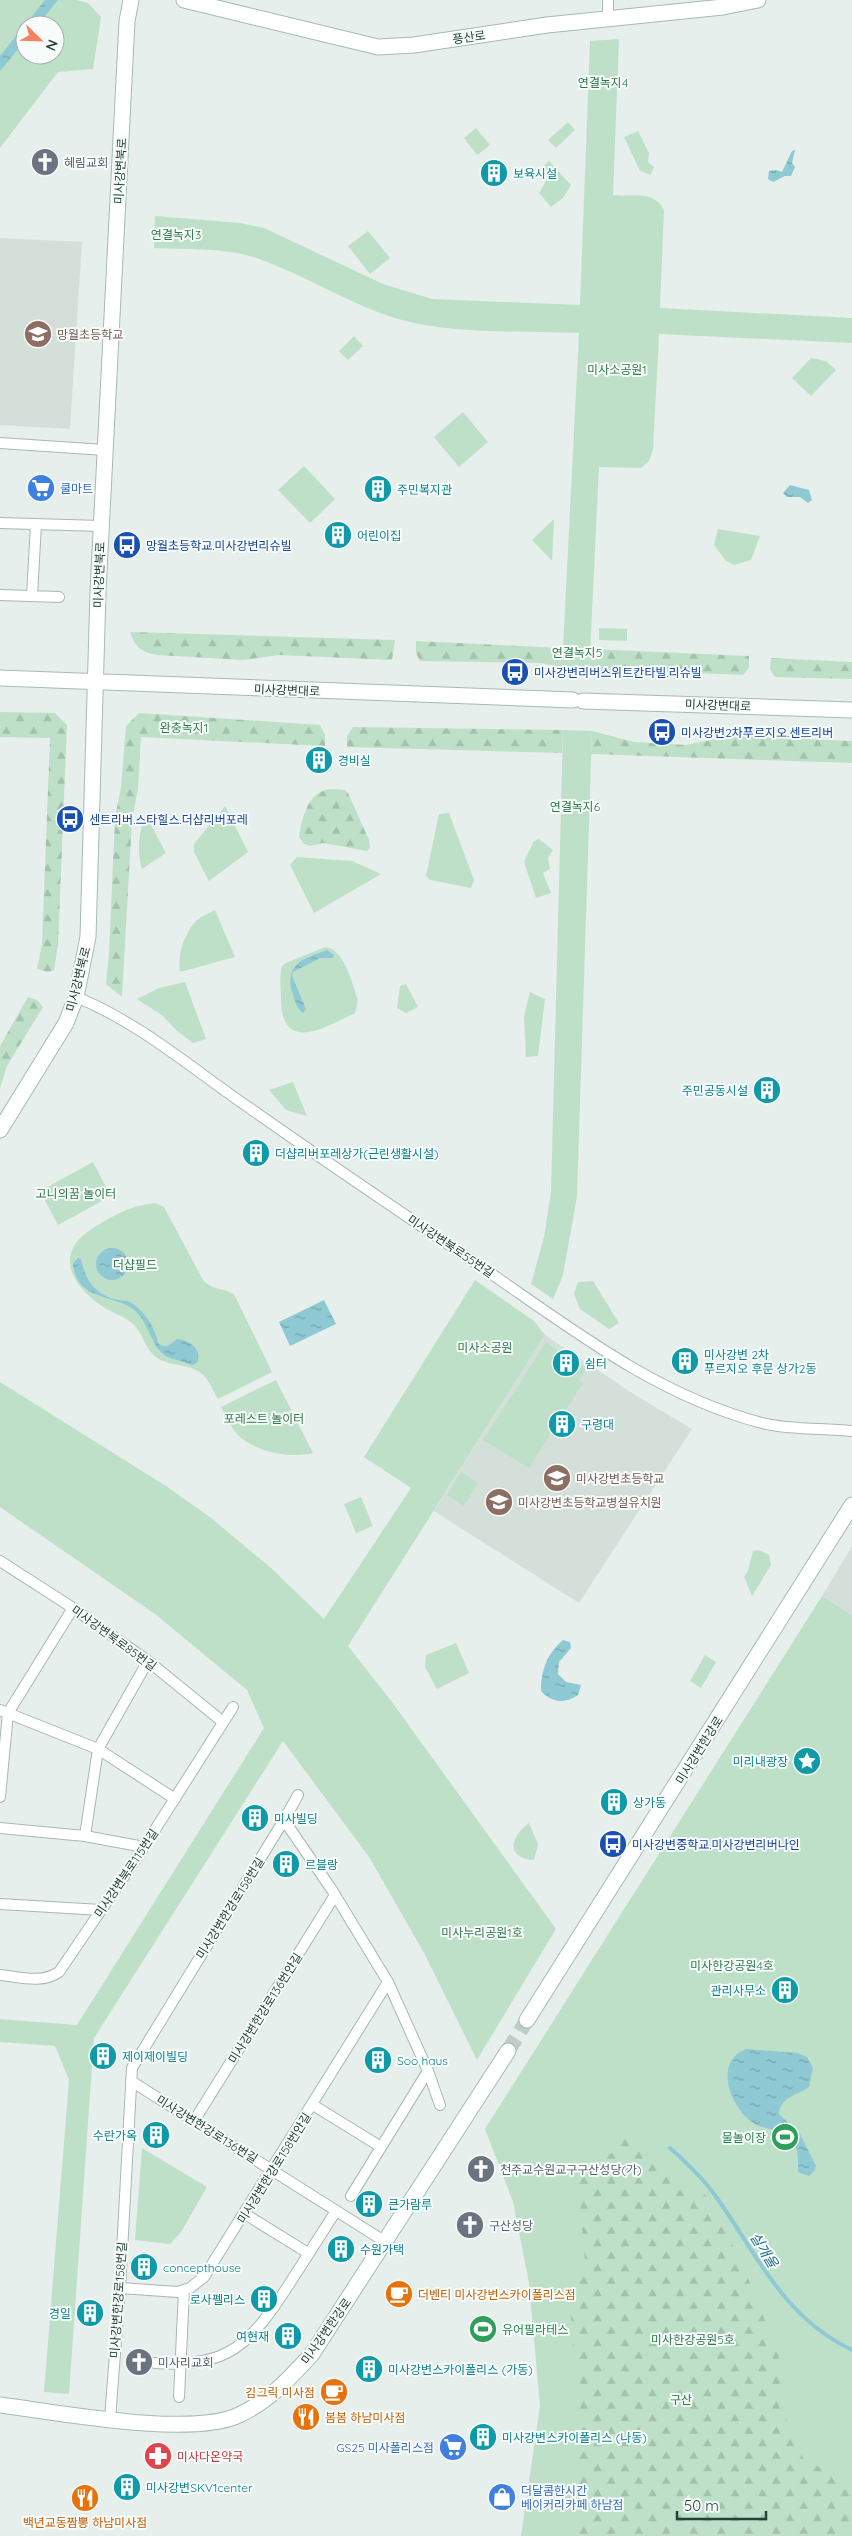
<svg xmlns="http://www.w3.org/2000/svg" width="852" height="2536" viewBox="0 0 852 2536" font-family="Quicksand,'Noto Sans KR',sans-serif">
<defs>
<pattern id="forest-firs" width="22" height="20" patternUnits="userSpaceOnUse" patternTransform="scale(1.25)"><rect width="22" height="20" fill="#bfe0c8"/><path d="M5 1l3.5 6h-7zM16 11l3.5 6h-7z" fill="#a4c1ad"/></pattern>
<pattern id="water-ripples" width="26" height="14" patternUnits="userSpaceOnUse" patternTransform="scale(1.25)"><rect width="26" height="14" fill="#8ec9d4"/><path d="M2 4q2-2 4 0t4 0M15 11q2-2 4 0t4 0" fill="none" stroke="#74a5ad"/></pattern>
</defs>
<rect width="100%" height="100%" fill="#e6efeb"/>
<path fill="#d4dfda" d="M 0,238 L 82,242 L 70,429 L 0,425 Z
M 545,1335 L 638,1397 L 692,1429 L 579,1603 L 434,1511 Z
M 852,1546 L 852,1615 L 822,1596 Z"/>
<path fill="#bfe0c8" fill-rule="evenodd" d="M 0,0 L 77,0 L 88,3 L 101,17 L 93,69 L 58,72 L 0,148 ZM 25,25 L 55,25 L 55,55 L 25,55 Z
M 619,39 L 613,195 C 632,197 654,190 664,210 L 660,308 L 852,318 L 852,343 L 659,334 L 653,450 L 649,461 L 641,468 L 599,467 L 589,674 L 577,674 L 562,668 L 579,333 C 525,331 452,334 402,320 C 352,306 307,276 259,259 C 226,247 188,250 154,248 L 155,216 L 240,223 L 264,228 L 383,284 L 432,299 L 580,305 L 590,41 Z
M 568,122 L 575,130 L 556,148 L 548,140 Z
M 476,128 L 490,145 L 477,155 L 464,138 Z
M 638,131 L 649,153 L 648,162 L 654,167 L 651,175 L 640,171 L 624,137 Z
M 549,161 L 571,185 L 563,198 L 551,207 L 539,193 L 546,181 L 541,168 Z
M 368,231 L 390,258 L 370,274 L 348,246 Z
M 354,336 L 363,346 L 348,360 L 339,351 Z
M 811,358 L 826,361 L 836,370 L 811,396 L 792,378 Z
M 463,412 L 488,442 L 459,467 L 434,437 Z
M 304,466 L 335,499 L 310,523 L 278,490 Z
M 554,519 L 552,561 L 532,540 Z
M 718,529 L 760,536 L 751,560 L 734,565 L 726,561 L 714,545 Z
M 599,628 L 627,629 L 627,641 L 599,640 Z
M 563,730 L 592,731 L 577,1196 L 563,1275 L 553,1299 L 531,1284 L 544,1237 L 551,1192 Z
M 225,806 L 248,852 L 209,881 L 194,852 L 194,844 Z
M 449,813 L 474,880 L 471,888 L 430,880 L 426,876 L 439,814 Z
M 146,816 L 166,853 L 142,869 C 137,854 138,830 146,816 Z
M 539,839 L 553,850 L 548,858 L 550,869 L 543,873 L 551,893 L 536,898 L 524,862 L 534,841 Z
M 297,857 L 352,861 L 381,874 L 314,913 L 290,865 Z
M 215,910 L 235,957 L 180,972 C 177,956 184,936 194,923 C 199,917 208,914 215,910 Z
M 325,947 C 345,949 352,984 358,1000 L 355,1013 C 325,1027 283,1054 281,1001 C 281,990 279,977 282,966 L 286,963 Z
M 185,982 L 206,1039 L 193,1043 L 176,1030 L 163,1016 L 137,999 L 159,988 Z
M 406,984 L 418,1007 L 406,1013 L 397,1008 L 400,986 Z
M 530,992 L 545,999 L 538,1056 L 526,1057 L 524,1016 Z
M 293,1082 L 307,1116 L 286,1110 L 269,1090 Z
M 93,1162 L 111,1196 L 58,1225 L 40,1191 Z
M 155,1203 L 164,1207 L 203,1280 C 212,1290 223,1288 234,1294 L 272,1372 L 218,1399 C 213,1391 209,1380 202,1374 C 189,1363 169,1367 156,1357 C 144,1348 143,1332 132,1323 C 122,1315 109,1312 99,1304 C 74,1286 55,1257 86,1233 C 107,1218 129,1206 155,1203 Z
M 475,1280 L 534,1321 L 545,1335 L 348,1646 L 392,1702 L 556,1929 L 477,2060 L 423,1951 L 369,1857 L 283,1741 L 94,2038 L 69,2394 L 44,2392 L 69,2080 L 55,2046 L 0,2042 L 0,2019 L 77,2025 L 264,1728 L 247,1690 L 155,1614 L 0,1507 L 0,1382 L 166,1486 L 211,1518 L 271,1568 L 324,1619 L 411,1488 L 364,1457 Z
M 593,1281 L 619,1323 L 609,1329 L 580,1309 L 574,1294 L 578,1282 Z
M 546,1342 L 566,1356 L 559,1367 L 566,1371 L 573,1360 L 586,1369 L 579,1380 L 583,1383 L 529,1468 L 483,1440 Z
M 276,1380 L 313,1453 C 291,1459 255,1452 238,1435 C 230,1427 226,1416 221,1407 Z
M 461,1472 L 478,1483 L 464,1506 L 447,1495 Z
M 361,1497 L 373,1526 L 356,1533 L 344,1504 Z
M 759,1550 L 769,1555 L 771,1565 L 752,1596 L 744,1577 L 748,1571 L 753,1551 Z
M 822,1596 L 852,1615 L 852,2536 L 521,2536 L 540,2406 L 529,2283 L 513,2202 L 485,2129 Z
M 456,1643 L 469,1673 L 437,1689 L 425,1667 L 426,1655 Z
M 705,1655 L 716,1662 L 701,1688 L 690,1681 Z
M 529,1823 L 538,1844 L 534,1860 C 505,1858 510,1837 529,1823 Z
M 142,2148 L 207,2187 L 181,2232 L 170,2244 L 135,2240 Z"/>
<path fill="url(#forest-firs)" d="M 130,632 L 395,640 L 392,660 L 279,655 L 243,660 L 157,655 C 141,652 135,647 130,632 Z
M 416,641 L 563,648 L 562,668 L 542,663 L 420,661 L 416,653 Z
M 590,649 L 749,656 L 749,668 L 743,675 L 627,670 L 589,674 Z
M 771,658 L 852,662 L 852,679 L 775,677 L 770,669 Z
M 0,712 L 55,713 L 67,725 L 58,945 L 54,970 L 48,972 L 37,969 L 42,944 L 50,738 L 0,737 Z
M 139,713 L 320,725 L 325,735 L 325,746 L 141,737 L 138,789 L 132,820 L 122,997 L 106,984 L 109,953 L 115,818 L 121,787 L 126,726 Z
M 353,727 L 563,730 L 562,753 L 347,747 L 347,736 Z
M 592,731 L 634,742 L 686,745 L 730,736 L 852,741 L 852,763 L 591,754 Z
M 330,789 L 345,790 L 348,793 L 369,840 L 370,847 L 367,851 L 323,843 L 310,846 L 304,844 L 299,837 C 302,819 307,792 330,789 Z
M 28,997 L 37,1000 L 43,1007 L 7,1066 L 0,1088 L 0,1046 Z
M 625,2135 L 713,2201 L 755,2294 L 783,2368 L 787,2425 L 803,2458 L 846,2482 L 852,2483 L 852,2536 L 574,2536 L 579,2439 L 570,2303 L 585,2261 L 577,2175 L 613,2152 L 618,2140 Z"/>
<path fill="url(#water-ripples)" d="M 45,0 L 58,0 L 38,25 L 25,25 L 25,41 L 0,71 L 0,56 Z
M 795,150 L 792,163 L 795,167 L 791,176 L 785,176 L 773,182 L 768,179 L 769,171 L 776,170 L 782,172 L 792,151 Z
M 790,485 L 809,490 L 812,500 L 808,503 L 800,497 L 787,497 L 783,493 Z
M 327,950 L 334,955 L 333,958 L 320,958 L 293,972 L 292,976 L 306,1009 L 303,1013 C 296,1008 295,1000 292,992 C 285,963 303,959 327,950 Z
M96 1264a16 16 0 1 1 32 0a16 16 0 1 1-32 0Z
M 78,1258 L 81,1259 C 85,1280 96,1296 118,1300 C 122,1301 126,1300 130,1302 C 144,1310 156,1329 158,1343 C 167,1350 170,1344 177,1339 C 190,1340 203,1350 197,1363 L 192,1365 C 183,1361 171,1360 163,1354 C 151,1345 148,1318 130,1307 C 109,1295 75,1298 73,1263 Z
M 324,1300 L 336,1324 L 290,1346 L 279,1322 Z
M 563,1640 L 570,1642 L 571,1648 L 559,1662 L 558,1674 L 566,1682 L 581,1685 L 578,1695 C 565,1704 552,1703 541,1691 C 541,1670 547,1654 563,1640 Z
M 746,2049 L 797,2053 L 807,2057 L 813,2068 L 809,2087 C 796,2096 781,2096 779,2114 L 800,2134 L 816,2166 L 814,2171 L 809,2176 L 798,2172 C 798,2161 799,2150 793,2141 C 784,2128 764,2131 752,2122 C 730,2106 713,2062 746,2049 Z"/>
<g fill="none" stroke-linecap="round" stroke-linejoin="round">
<path stroke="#8ec9d4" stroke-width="4" d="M 670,2148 C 687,2163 704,2179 717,2198 C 758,2256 783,2317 852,2350"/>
<path stroke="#bfccc8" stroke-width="15" stroke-dasharray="15 8" stroke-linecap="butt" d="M 508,2051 L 527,2020"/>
<defs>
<path id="street" d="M 608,0 L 608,18
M 0,443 L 105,450
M 0,523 L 101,526
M 0,595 L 59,597
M 32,596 L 36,524
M 76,997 C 139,1022 195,1071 251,1109 C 329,1164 408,1217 486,1270 C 573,1330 658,1396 762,1423 C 791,1430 822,1428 852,1431
M 0,1561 L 73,1608 L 148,1661 L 223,1722
M 0,1710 L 98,1749 L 175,1799
M 0,1797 L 8,1713 L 73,1608
M 284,1820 L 298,1795
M 0,1828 L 85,1836 L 144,1847
M 85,1836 L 98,1749 L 148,1661
M 0,1904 L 101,1910
M 0,1975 C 20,1977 42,1984 59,1972 L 144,1847 L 233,1707
M 428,2071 L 440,2105
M 131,2081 L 384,2241
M 313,2105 L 381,2147
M 194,2121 L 335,1895
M 245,2214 L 308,2253
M 120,2288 L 178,2292 L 190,2288 L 204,2277 L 388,1982
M 155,2363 C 229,2368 250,2344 288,2286 C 304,2261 320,2236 336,2211
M 179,2397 L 184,2290
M 110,2419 L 120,2288 L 132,2068 L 284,1820 L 332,1890 L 388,1982 L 428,2071 L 351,2196"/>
<path id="secondary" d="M 184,0 L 378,47 L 414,45 L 547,25 L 723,7 L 758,0
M 0,678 L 573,700
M 583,701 L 852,710
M 0,1130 L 66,1023 L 76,997 L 88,937 L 98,592 L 127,21 L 131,0
M 527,2020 L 852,1505
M 0,2405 C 55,2412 191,2438 239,2415 C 269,2401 290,2378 312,2354 L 508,2051"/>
</defs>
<use href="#street" stroke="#a8b8b2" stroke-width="12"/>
<use href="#secondary" stroke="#a4bbb3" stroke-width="17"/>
<use href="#street" stroke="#fff" stroke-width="10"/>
<use href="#secondary" stroke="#fff" stroke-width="15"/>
</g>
<defs>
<symbol id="church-disc" viewBox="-11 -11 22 22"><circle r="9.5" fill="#6b7280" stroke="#f7fbf9"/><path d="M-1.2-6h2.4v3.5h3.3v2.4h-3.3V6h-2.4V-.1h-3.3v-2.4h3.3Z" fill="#fff"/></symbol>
<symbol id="building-disc" viewBox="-11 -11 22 22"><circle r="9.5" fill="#0f9aa8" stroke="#f7fbf9"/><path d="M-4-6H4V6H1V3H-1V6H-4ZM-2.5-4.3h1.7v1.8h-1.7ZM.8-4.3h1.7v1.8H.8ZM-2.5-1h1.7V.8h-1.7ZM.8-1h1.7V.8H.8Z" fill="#fff"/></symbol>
<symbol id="school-disc" viewBox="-11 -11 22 22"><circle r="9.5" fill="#8d6e63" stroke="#f7fbf9"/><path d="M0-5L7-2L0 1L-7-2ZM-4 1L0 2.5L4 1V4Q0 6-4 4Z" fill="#fff"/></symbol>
<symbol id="supermarket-disc" viewBox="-11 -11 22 22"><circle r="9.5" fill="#3f7fe0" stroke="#f7fbf9"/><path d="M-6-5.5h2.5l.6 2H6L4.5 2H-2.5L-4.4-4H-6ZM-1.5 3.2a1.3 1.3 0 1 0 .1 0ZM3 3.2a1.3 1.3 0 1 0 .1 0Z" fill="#fff"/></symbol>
<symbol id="bus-disc" viewBox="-11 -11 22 22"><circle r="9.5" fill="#1a4fb4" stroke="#f7fbf9"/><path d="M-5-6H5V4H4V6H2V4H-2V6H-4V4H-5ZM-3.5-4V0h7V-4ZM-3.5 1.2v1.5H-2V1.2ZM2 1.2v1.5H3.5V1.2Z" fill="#fff"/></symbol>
<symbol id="sight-disc" viewBox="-11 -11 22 22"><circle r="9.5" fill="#0f9aa8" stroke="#f7fbf9"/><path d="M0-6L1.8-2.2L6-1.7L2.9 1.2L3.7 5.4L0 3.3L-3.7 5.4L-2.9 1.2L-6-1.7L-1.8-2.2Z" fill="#fff"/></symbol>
<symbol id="stadium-disc" viewBox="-11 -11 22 22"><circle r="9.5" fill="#2e9e5b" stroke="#f7fbf9"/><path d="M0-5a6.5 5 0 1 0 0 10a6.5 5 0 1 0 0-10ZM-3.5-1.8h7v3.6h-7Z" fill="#fff"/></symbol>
<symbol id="cafe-disc" viewBox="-11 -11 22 22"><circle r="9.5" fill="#e8710a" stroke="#f7fbf9"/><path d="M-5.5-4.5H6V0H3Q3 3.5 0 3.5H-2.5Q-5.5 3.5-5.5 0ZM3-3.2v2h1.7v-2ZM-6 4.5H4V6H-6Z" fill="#fff"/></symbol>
<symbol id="restaurant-disc" viewBox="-11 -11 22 22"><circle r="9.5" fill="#e8710a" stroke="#f7fbf9"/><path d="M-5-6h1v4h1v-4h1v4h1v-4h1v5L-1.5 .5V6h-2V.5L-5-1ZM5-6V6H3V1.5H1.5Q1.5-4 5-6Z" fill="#fff"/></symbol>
<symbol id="pharmacy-disc" viewBox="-11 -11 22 22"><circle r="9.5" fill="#e0444e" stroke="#f7fbf9"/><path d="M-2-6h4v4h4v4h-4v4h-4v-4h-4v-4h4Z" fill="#fff"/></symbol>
<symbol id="shop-disc" viewBox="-11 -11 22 22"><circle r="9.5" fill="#3f7fe0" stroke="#f7fbf9"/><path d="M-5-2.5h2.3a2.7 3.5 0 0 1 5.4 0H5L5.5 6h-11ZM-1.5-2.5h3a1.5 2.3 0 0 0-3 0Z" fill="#fff"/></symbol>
</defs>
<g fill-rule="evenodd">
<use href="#church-disc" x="29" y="146" width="32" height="32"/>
<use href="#building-disc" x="478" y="157" width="32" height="32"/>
<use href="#school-disc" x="22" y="318" width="32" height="32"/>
<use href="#supermarket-disc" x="25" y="472" width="32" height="32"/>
<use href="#building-disc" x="362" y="473" width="32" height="32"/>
<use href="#building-disc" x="322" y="519" width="32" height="32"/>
<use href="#bus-disc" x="111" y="529" width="32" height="32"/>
<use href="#bus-disc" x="499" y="656" width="32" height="32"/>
<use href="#bus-disc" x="646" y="716" width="32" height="32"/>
<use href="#building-disc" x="303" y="744" width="32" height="32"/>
<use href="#bus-disc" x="54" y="803" width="32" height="32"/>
<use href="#building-disc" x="751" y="1074" width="32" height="32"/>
<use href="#building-disc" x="240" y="1137" width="32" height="32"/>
<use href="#building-disc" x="669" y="1345" width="32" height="32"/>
<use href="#building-disc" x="550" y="1347" width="32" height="32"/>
<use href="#building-disc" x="546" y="1408" width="32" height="32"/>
<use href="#school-disc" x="541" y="1462" width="32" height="32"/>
<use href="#school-disc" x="483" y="1486" width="32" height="32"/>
<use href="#sight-disc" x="791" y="1745" width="32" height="32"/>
<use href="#building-disc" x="598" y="1786" width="32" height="32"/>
<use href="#building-disc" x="239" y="1802" width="32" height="32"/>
<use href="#bus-disc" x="597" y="1828" width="32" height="32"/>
<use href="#building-disc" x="270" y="1848" width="32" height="32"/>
<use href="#building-disc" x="769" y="1974" width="32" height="32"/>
<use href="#building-disc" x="87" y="2040" width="32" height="32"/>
<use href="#building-disc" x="362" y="2044" width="32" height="32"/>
<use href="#building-disc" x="140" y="2119" width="32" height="32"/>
<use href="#stadium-disc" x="769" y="2121" width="32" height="32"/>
<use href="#church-disc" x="465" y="2153" width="32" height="32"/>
<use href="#building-disc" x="353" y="2188" width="32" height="32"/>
<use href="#church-disc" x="454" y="2209" width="32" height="32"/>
<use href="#building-disc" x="325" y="2233" width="32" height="32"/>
<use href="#building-disc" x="128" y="2251" width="32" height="32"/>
<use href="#cafe-disc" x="383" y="2278" width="32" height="32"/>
<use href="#building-disc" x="248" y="2283" width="32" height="32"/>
<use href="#building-disc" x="74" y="2297" width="32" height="32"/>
<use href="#stadium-disc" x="467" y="2313" width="32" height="32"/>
<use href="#building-disc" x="272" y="2320" width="32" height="32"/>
<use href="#church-disc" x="123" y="2346" width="32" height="32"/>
<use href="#building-disc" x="353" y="2353" width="32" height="32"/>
<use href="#cafe-disc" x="318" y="2376" width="32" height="32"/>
<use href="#restaurant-disc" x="290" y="2401" width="32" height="32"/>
<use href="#building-disc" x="467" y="2421" width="32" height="32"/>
<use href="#supermarket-disc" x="437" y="2431" width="32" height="32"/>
<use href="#pharmacy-disc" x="142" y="2440" width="32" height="32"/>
<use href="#building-disc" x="111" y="2471" width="32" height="32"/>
<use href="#shop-disc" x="486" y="2481" width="32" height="32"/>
<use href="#restaurant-disc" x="69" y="2482" width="32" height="32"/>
</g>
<g text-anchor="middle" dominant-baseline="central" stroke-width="4" stroke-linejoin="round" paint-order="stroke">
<g font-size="12" fill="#24423a" stroke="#f7fbf9">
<text transform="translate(469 37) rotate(-8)">풍산로</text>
<text transform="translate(120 171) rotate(-87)">미사강변북로</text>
<text transform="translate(99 575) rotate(-88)">미사강변북로</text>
<text transform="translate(287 690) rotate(2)">미사강변대로</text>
<text transform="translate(718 705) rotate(2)">미사강변대로</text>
<text transform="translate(78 979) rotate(-76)">미사강변북로</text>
<text transform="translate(451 1246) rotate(34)">미사강변북로55번길</text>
<text transform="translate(114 1638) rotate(36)">미사강변북로85번길</text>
<text transform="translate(699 1750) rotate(-58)">미사강변한강로</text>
<text transform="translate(126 1873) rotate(-56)">미사강변북로115번길</text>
<text transform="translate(230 1908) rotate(-58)">미사강변한강로158번길</text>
<text transform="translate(265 2008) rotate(-58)">미사강변한강로136번안길</text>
<text transform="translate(207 2129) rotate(32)">미사강변한강로136번길</text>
<text transform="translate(274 2168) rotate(-58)">미사강변한강로158번안길</text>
<text transform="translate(118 2300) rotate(-86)">미사강변한강로158번길</text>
<text transform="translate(326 2331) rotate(-55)">미사강변한강로</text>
</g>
<g font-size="12" fill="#2d7a4b" stroke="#f7fbf9">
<text x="603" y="82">연결녹지4</text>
<text x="176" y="234">연결녹지3</text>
<text x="617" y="369">미사소공원1</text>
<text x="577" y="652">연결녹지5</text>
<text x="184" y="727">완충녹지1</text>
<text x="575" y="806">연결녹지6</text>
<text x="76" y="1193">고니의꿈 놀이터</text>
<text x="135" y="1264">더샵필드</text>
<text x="485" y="1347">미사소공원</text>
<text x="264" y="1418">포레스트 놀이터</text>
<text x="482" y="1932">미사누리공원1호</text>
<text x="732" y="1965">미사한강공원4호</text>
<text x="693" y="2339">미사한강공원5호</text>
<text x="681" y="2399">구산</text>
</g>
<g font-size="12" fill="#5b616d" stroke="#f7fbf9" text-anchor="start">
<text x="64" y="162">혜림교회</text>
<text x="500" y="2169">천주교수원교구구산성당(가)</text>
<text x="489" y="2225">구산성당</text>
<text x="158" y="2362">미사리교회</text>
</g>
<g font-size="12" fill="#0d838f" stroke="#f7fbf9" text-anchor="start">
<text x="513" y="173">보육시설</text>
<text x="397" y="489">주민복지관</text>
<text x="357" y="535">어린이집</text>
<text x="338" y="760">경비실</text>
<text x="748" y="1090" text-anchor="end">주민공동시설</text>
<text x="275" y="1153">더샵리버포레상가(근린생활시설)</text>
<text x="704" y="1354">미사강변 2차<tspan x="704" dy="14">푸르지오 후문 상가2동</tspan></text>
<text x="585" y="1363">쉼터</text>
<text x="581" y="1424">구령대</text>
<text x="788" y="1761" text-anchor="end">미리내광장</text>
<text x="633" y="1802">상가동</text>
<text x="274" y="1818">미사빌딩</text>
<text x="305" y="1864">르블랑</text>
<text x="766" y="1990" text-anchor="end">관리사무소</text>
<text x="122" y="2056">제이제이빌딩</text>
<text x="397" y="2060">Soo haus</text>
<text x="137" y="2135" text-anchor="end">수란가옥</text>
<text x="388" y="2204">큰가람루</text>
<text x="360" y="2249">수원가택</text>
<text x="163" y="2267">concepthouse</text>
<text x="245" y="2299" text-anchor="end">로사펠리스</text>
<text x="71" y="2313" text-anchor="end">경일</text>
<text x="269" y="2336" text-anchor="end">여현재</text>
<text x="388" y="2369">미사강변스카이폴리스 (가동)</text>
<text x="502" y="2437">미사강변스카이폴리스 (나동)</text>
<text x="146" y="2487">미사강변SKV1center</text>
</g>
<g font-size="12" fill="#785e54" stroke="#f7fbf9" text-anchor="start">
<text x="57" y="334">망월초등학교</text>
<text x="576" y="1478">미사강변초등학교</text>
<text x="518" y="1502">미사강변초등학교병설유치원</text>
</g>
<g font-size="12" fill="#366cbe" stroke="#f7fbf9" text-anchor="start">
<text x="60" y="488">쿨마트</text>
<text x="434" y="2447" text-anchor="end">GS25 미사폴리스점</text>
<text x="521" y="2490">더달콤한시간<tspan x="521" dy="14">베이커리카페 하남점</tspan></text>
</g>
<g font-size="12" fill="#164399" stroke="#f7fbf9" text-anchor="start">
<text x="146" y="545">망월초등학교.미사강변리슈빌</text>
<text x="534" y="672">미사강변리버스위트칸타빌.리슈빌</text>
<text x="681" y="732">미사강변2차푸르지오.센트리버</text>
<text x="89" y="819">센트리버.스타힐스.더샵리버포레</text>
<text x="632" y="1844">미사강변중학교.미사강변리버나인</text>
</g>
<g font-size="12" fill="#27864d" stroke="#f7fbf9" text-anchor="end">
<text x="766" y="2137">물놀이장</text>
<text x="502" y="2329" text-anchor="start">유어필라테스</text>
</g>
<g font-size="12" fill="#c56008" stroke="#f7fbf9" text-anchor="start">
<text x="418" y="2294">더벤티 미사강변스카이폴리스점</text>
<text x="315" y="2392" text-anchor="end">김그릭 미사점</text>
<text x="325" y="2417">봄봄 하남미사점</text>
<text x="85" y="2522" text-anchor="middle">백년교동짬뽕 하남미사점</text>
</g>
<g font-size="12" fill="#be3a42" stroke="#f7fbf9" text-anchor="start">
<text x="177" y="2456">미사다온약국</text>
</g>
<g font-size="14" font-style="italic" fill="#1c6f80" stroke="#f7fbf9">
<text transform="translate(764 2250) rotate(58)">실개울</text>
</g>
</g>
<g transform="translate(40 40) rotate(113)"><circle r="24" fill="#f7fbf9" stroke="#a3b1ad"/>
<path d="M0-4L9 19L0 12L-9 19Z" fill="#f4845f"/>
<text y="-8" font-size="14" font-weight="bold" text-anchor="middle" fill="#24423a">N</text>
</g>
<path d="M677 2511v8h89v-8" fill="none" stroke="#24423a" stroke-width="2.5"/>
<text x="684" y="2511" font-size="15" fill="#24423a" stroke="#f7fbf9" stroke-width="4" paint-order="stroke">50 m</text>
</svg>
